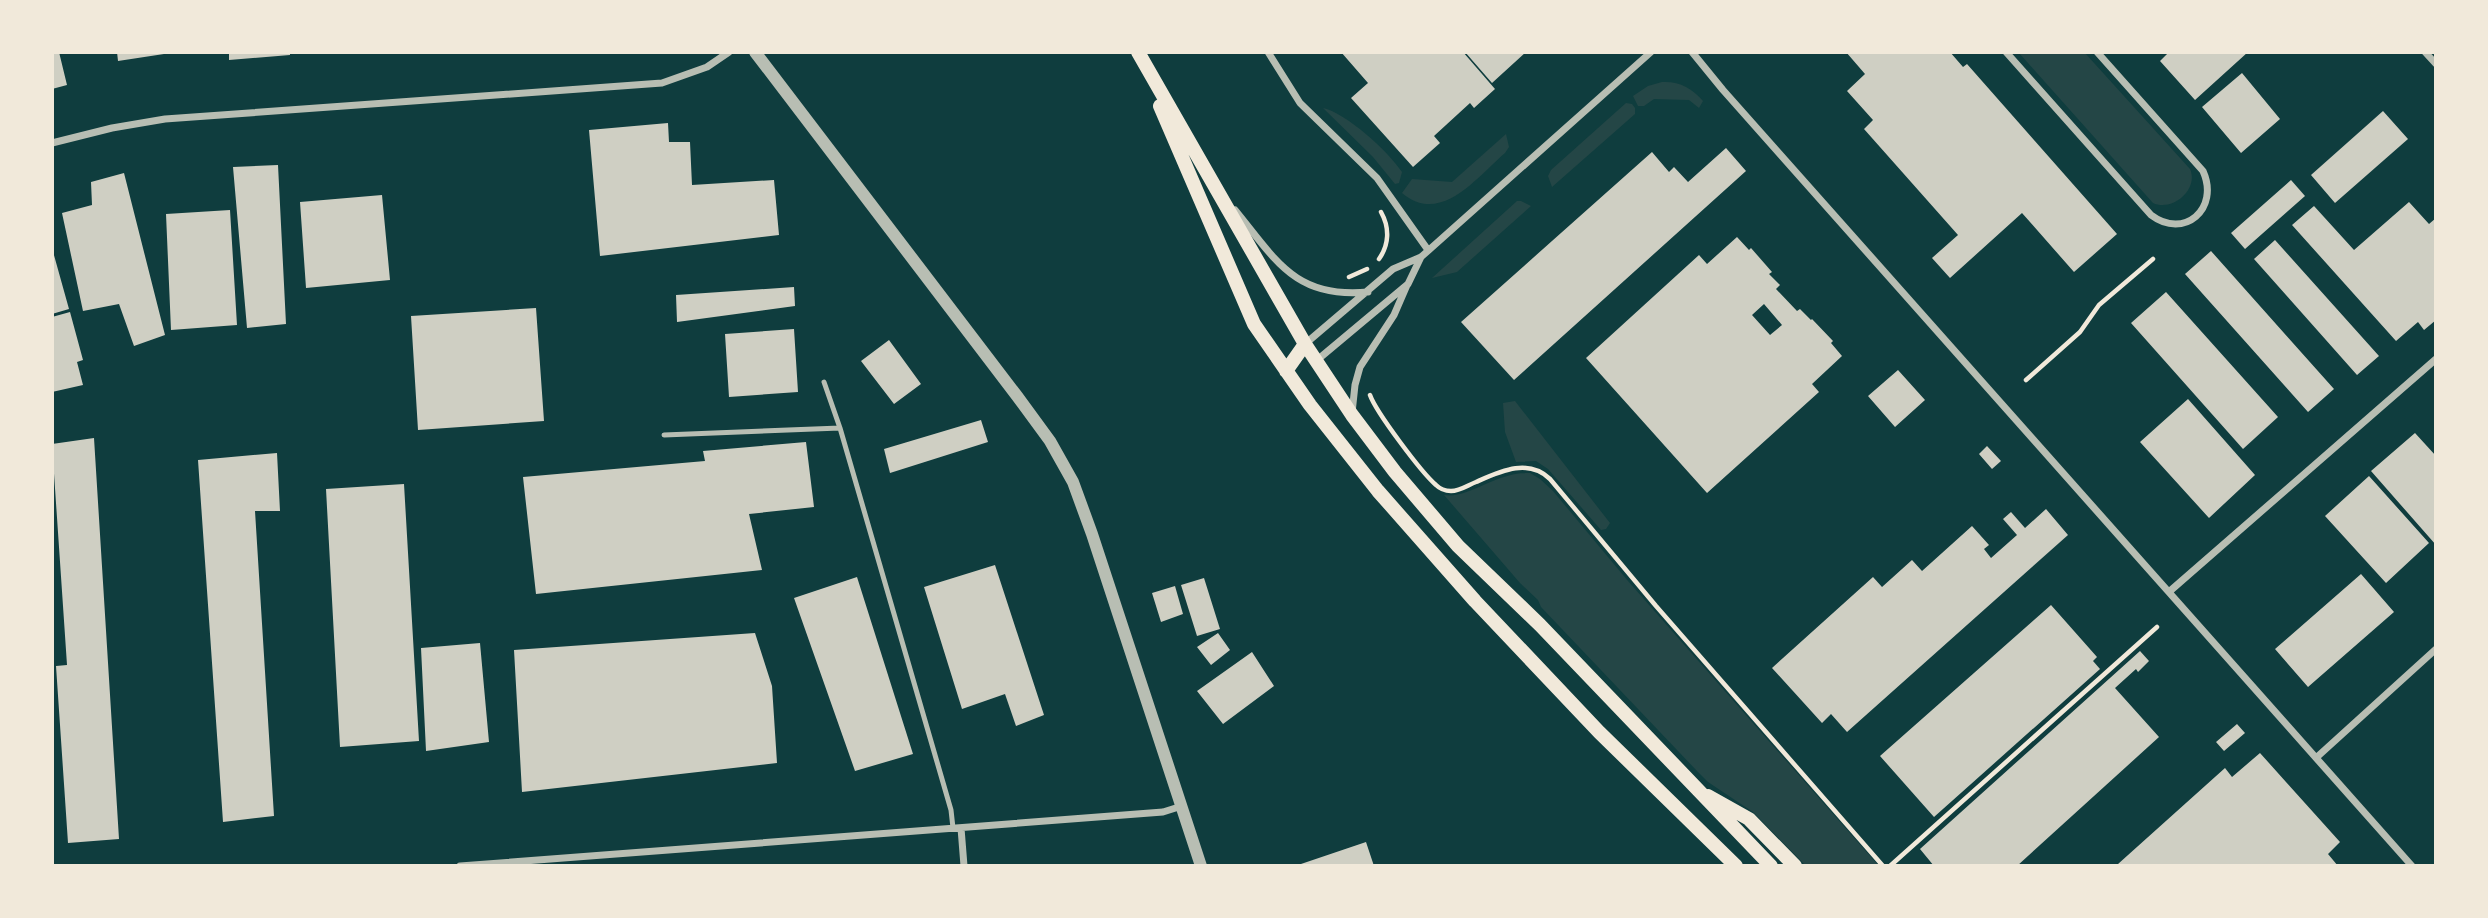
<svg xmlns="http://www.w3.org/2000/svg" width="2488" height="918" viewBox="0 0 2488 918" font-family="Cabin,sans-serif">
<rect width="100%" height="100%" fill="#0f3d3e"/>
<path fill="#244646" d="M 2019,53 L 2085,53 L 2190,169 C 2199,189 2173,212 2153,203 Z
M 1662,82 C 1679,81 1692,88 1703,101 L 1699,108 L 1689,100 L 1654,99 L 1644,106 L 1638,106 L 1633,96 L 1648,86 Z
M 1626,103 L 1632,104 L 1635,108 L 1635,114 L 1552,187 L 1548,176 L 1551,170 Z
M 1323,108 C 1346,113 1388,151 1402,172 L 1399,183 L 1395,184 L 1373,157 Z
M 1506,134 L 1509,147 L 1505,153 C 1477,177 1441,226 1402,193 L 1412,179 L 1452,182 Z
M 1517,201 L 1521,201 L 1531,206 L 1457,272 L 1432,278 Z
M 1515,401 L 1610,523 L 1606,529 L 1601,530 L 1548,469 L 1536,461 L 1516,462 L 1505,432 L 1503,403 Z
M 1530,473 L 1540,479 L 1553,491 L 1628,581 L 1878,865 L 1805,865 L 1753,812 L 1708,782 L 1697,771 L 1541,607 L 1538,600 L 1520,583 L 1444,495 C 1469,499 1497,471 1530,473 Z"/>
<path fill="#cfcfc3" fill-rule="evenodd" d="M 52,52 L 59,52 L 67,85 L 52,89 Z
M 117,52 L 164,52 L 164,54 L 118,61 Z
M 229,52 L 290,52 L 290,55 L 229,60 Z
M 1341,52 L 1463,52 L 1495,89 L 1474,108 L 1470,103 L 1434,136 L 1440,143 L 1413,167 L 1351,98 L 1368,83 Z
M 1465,52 L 1526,52 L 1492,83 Z
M 1846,52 L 1950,52 L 1963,67 L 1967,64 L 2117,234 L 2074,272 L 2022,213 L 1950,278 L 1932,258 L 1958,235 L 1864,129 L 1873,120 L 1847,91 L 1865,74 Z
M 2169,52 L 2248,52 L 2195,100 L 2160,61 Z
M 2242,73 L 2280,119 L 2241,153 L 2202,107 Z
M 2383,111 L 2408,139 L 2335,203 L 2311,175 Z
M 668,123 L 669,142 L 690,142 L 692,185 L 774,180 L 779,235 L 600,256 L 589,130 Z
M 1726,148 L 1746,171 L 1514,380 L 1461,322 L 1652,152 L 1669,172 L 1674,167 L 1688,182 Z
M 278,165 L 286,324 L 247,328 L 233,167 Z
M 124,173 L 165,335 L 134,346 L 119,304 L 83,311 L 62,213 L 92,205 L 91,182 Z
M 2291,180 L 2305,196 L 2245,249 L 2231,233 Z
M 382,195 L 390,280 L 306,288 L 300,202 Z
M 2409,202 L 2429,224 L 2436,218 L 2436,320 L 2424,330 L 2418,322 L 2396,341 L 2292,225 L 2314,206 L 2354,250 Z
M 230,210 L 237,325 L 171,330 L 166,214 Z
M 1737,237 L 1749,250 L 1751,248 L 1772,272 L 1769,274 L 1780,285 L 1776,289 L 1797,311 L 1800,309 L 1811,320 L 1812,319 L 1833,341 L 1831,343 L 1842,356 L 1812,384 L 1819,392 L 1707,493 L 1586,358 L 1699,255 L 1707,264 ZM 1764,304 L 1782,325 L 1770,335 L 1752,315 Z
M 2275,240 L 2379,356 L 2357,375 L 2254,259 Z
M 52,248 L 69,309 L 52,314 Z
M 2211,251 L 2334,389 L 2308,412 L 2185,274 Z
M 794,287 L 795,306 L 677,322 L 676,295 Z
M 2166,292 L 2278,417 L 2243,449 L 2131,323 Z
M 536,308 L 544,421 L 418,430 L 411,316 Z
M 70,312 L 83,360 L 77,362 L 83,385 L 52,392 L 52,317 Z
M 794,329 L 798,392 L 729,397 L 725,334 Z
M 889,340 L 921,384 L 894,404 L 861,361 Z
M 1898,370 L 1925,400 L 1895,427 L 1868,396 Z
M 2188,399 L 2255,475 L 2209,518 L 2140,442 Z
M 981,420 L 988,442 L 890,473 L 884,449 Z
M 2415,433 L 2436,456 L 2436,545 L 2371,471 Z
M 94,438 L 119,839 L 68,843 L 56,666 L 67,665 L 52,444 Z
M 806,442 L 814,507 L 749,514 L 762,570 L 536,594 L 523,477 L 705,461 L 703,451 Z
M 1987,446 L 2001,461 L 1992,469 L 1979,454 Z
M 277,453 L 280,511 L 255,511 L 274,816 L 223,822 L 198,460 Z
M 2369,476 L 2429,543 L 2386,583 L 2325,516 Z
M 404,484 L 419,741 L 340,747 L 326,489 Z
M 2046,509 L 2068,535 L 1847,732 L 1831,714 L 1822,723 L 1772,668 L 1873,577 L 1882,587 L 1912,560 L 1922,571 L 1972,526 L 1989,545 L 1984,549 L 1991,558 L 2017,535 L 2003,519 L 2011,512 L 2025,528 Z
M 995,565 L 1044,715 L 1016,726 L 1005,694 L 962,709 L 924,587 Z
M 2361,574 L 2394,612 L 2308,687 L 2275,649 Z
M 857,577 L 913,754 L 855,771 L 794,598 Z
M 1204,578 L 1220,629 L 1197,636 L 1181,585 Z
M 1175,586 L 1183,614 L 1161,622 L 1152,593 Z
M 2051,605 L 2097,657 L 2093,661 L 2100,669 L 1934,817 L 1880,756 Z
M 755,633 L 772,686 L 777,763 L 522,792 L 514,650 Z
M 1218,633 L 1230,650 L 1211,665 L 1197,647 Z
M 480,643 L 489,742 L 426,751 L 421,648 Z
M 2140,651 L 2149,661 L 2138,672 L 2136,669 L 2115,688 L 2159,737 L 2017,866 L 1934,866 L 1920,849 Z
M 1252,652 L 1274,686 L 1223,724 L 1197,691 Z
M 2237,724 L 2245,733 L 2224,751 L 2216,742 Z
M 2260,753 L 2340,842 L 2328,854 L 2338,866 L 2120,866 L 2118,864 L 2225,768 L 2232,777 Z
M 1366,842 L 1374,866 L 1298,866 L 1298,865 Z"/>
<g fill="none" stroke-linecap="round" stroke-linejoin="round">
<path stroke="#f1e9da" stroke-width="4.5" d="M 1379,259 C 1389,245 1390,228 1381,212
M 1349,277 L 1367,269
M 2026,380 L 2080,332 L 2099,305 L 2153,259
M 1370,395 C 1376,412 1421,472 1436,485 C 1440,489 1445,491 1451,491 C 1460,491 1468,485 1476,482 C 1501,471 1528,458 1550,479 L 1656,606 L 1883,866
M 1890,866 L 2157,627"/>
<path stroke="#b8beb3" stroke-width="5" d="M 824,382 L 840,428 L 951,810 L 953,828
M 664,435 L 840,428"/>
<path stroke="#b8beb3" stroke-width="7" d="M 1268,52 L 1300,103 L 1377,178 L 1428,250
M 1692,52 L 1723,90 L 2412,866
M 2006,52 L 2151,215 C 2184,240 2220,209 2203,171 L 2097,52
M 2425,52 L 2436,64
M 52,143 L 112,128 L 165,119 L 662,83 L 707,67 L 729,52
M 1235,210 C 1276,260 1295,299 1368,292
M 1305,344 L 1393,269 L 1421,257 L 1651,52
M 1316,361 L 1408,284 L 1421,257
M 1352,413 L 1355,385 L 1360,367 L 1394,315 L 1407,285
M 2170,591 L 2436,359
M 2317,757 L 2436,649
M 961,828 L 964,866
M 460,866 L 1163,812 L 1182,806"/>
<path stroke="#b8beb3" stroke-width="12" d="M 755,52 L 1017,396 L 1050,441 L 1073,482 L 1092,534 L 1201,866"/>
<path stroke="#f1e9da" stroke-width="14" d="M 1138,52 L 1305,344 L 1352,415 L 1395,472 L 1458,546 L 1540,625 L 1771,866
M 1160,106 L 1254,324 L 1310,405 L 1378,491 L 1475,601 L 1599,732 L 1736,866
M 1286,371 L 1305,344
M 1708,796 L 1749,819 L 1795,866"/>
</g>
<rect width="2488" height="918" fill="none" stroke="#f1e9da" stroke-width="108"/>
</svg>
